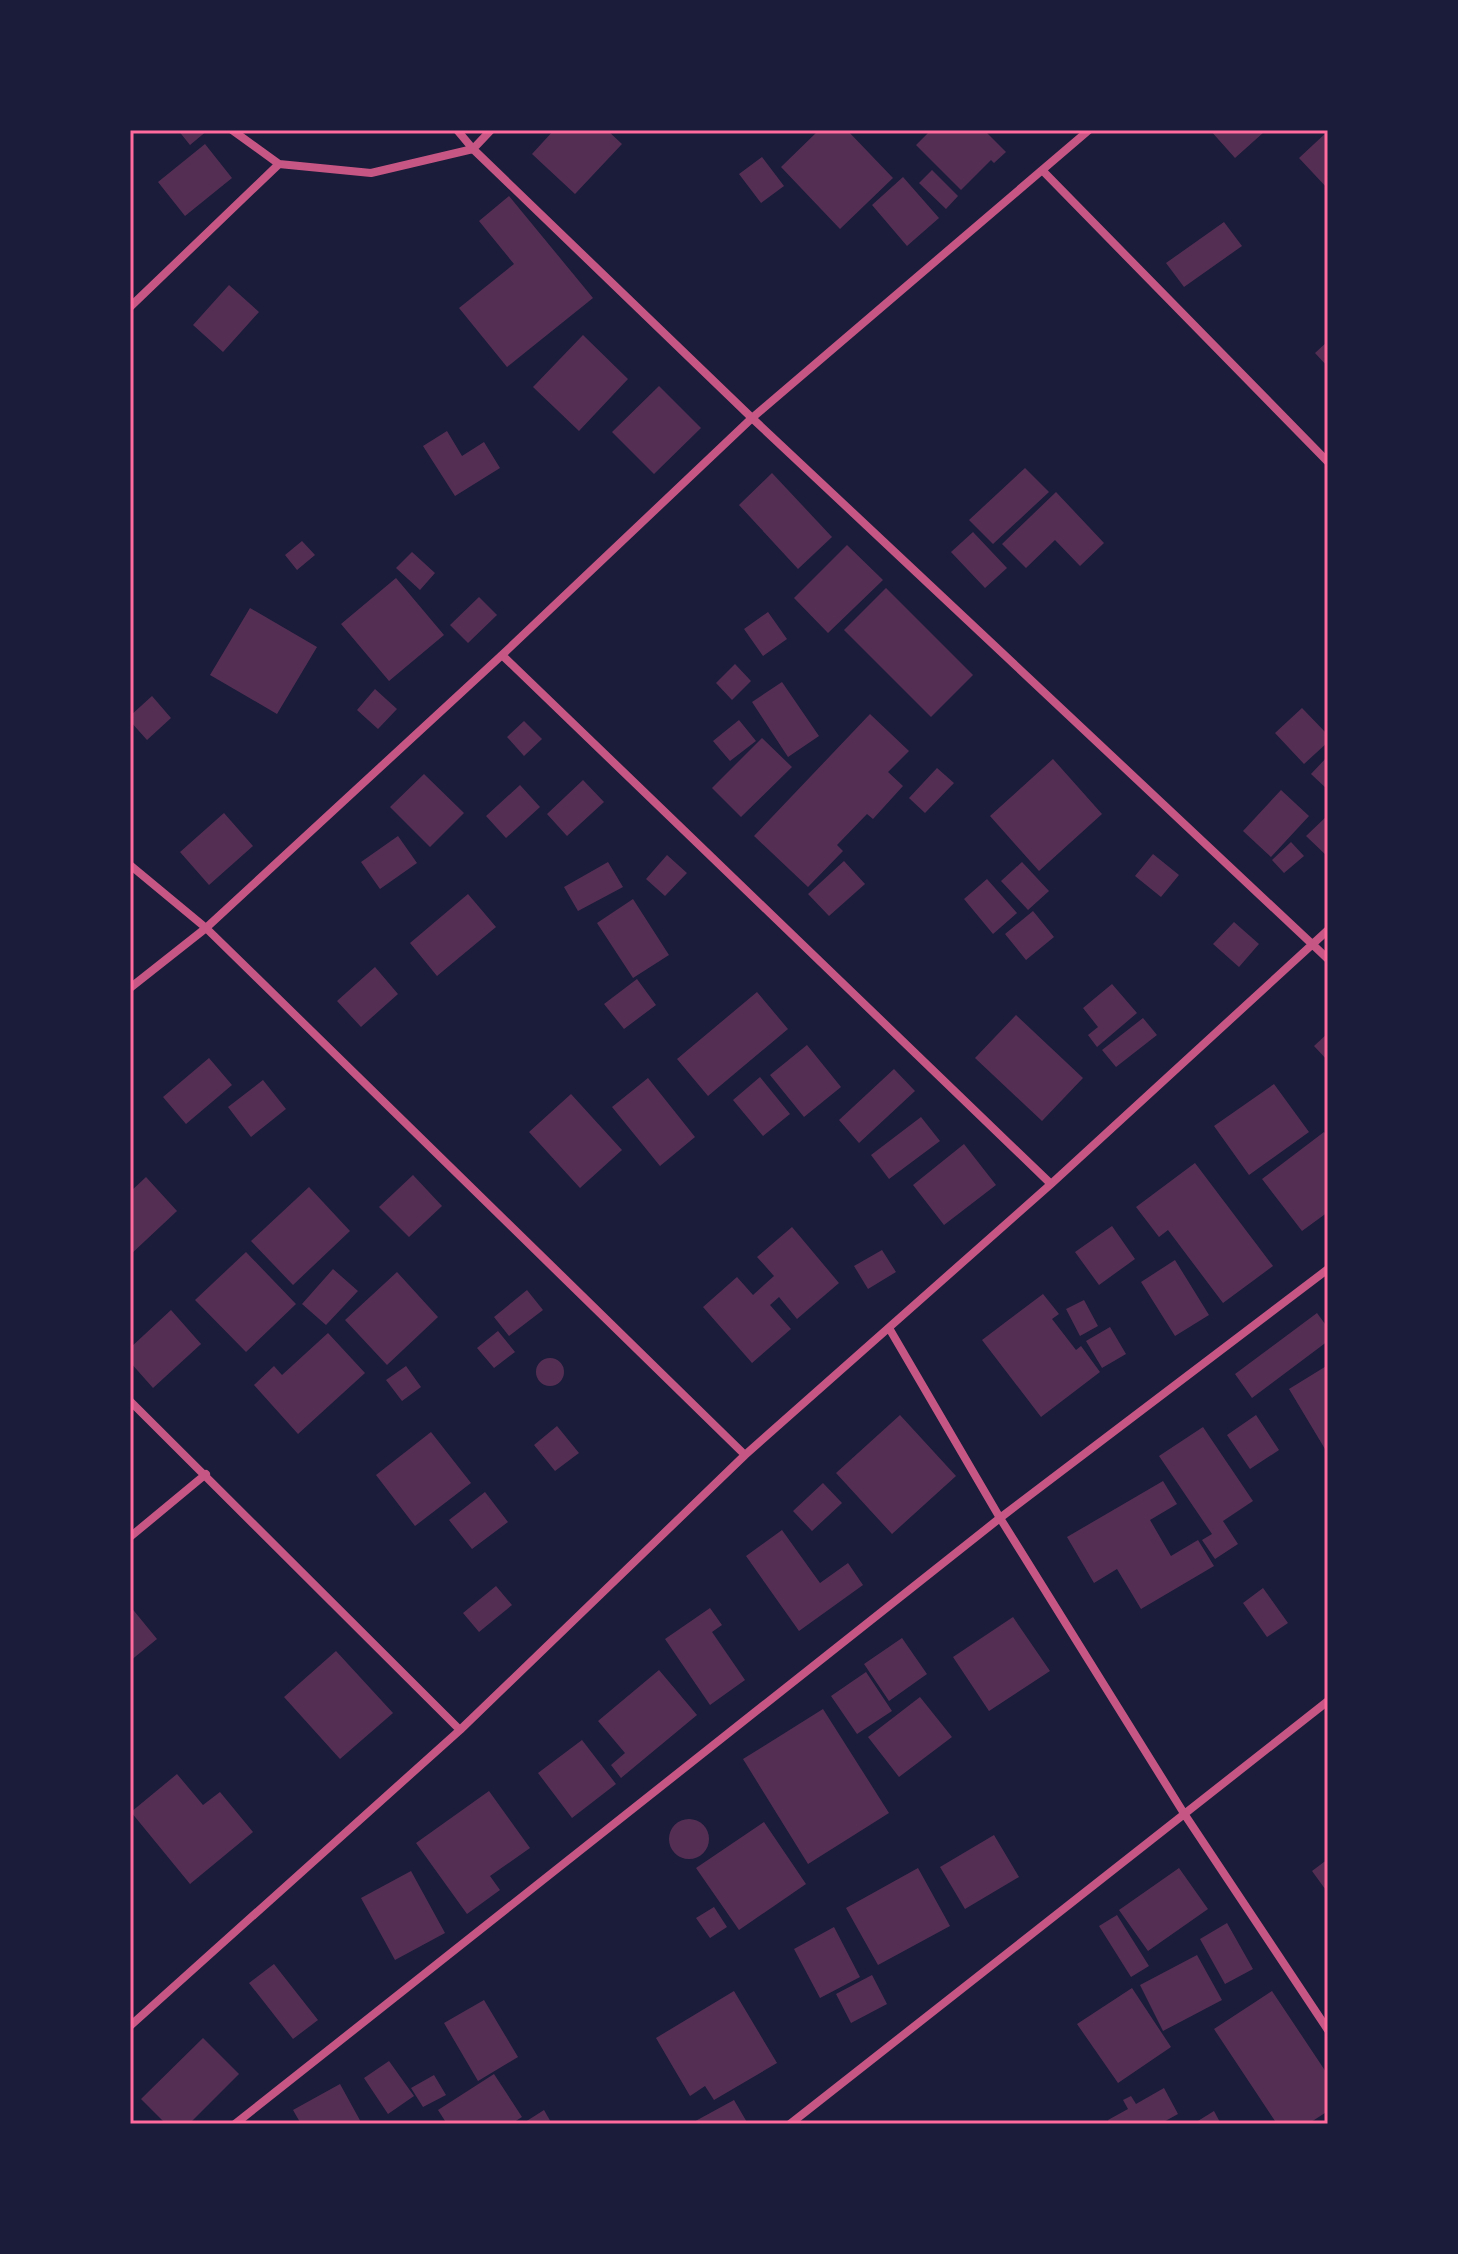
<svg xmlns="http://www.w3.org/2000/svg" width="1458" height="2254" viewBox="0 0 1458 2254" font-family="'Noto Sans',sans-serif">
<rect width="100%" height="100%" fill="#1b1b3a"/>
<path fill="#542f53" d="M 178,130 L 208,130 L 190,145 Z
M 554,130 L 607,130 L 622,144 L 575,194 L 532,154 Z
M 819,130 L 847,130 L 893,178 L 840,229 L 781,167 Z
M 931,130 L 984,130 L 1006,152 L 994,163 L 991,160 L 961,190 L 916,145 Z
M 1210,130 L 1262,130 L 1264,132 L 1235,158 Z
M 1328,131 L 1328,189 L 1299,158 Z
M 205,144 L 232,178 L 185,216 L 158,182 Z
M 762,157 L 784,186 L 761,203 L 739,174 Z
M 932,170 L 958,196 L 946,209 L 919,183 Z
M 903,177 L 939,218 L 907,246 L 872,205 Z
M 509,196 L 593,298 L 507,367 L 459,308 L 514,264 L 479,221 Z
M 1224,222 L 1242,246 L 1184,287 L 1166,263 Z
M 229,285 L 259,312 L 223,352 L 193,325 Z
M 583,335 L 628,379 L 579,431 L 533,387 Z
M 1328,341 L 1328,367 L 1315,353 Z
M 659,386 L 701,428 L 654,474 L 612,432 Z
M 447,431 L 462,456 L 484,442 L 500,468 L 455,496 L 423,446 Z
M 1025,468 L 1049,492 L 993,544 L 969,520 Z
M 772,473 L 832,537 L 798,569 L 739,505 Z
M 1056,492 L 1104,543 L 1080,566 L 1055,540 L 1026,568 L 1002,544 Z
M 973,532 L 1007,568 L 985,588 L 951,552 Z
M 302,541 L 315,555 L 297,570 L 285,555 Z
M 847,545 L 883,580 L 828,633 L 794,598 Z
M 412,552 L 435,573 L 420,590 L 396,568 Z
M 396,578 L 444,635 L 389,681 L 341,624 Z
M 886,588 L 973,675 L 931,717 L 844,630 Z
M 479,597 L 497,615 L 468,643 L 450,625 Z
M 250,608 L 317,647 L 277,714 L 210,675 Z
M 768,612 L 787,639 L 763,656 L 744,629 Z
M 735,664 L 751,681 L 732,700 L 716,683 Z
M 782,682 L 819,736 L 788,757 L 752,702 Z
M 375,689 L 397,709 L 378,729 L 357,710 Z
M 152,696 L 171,718 L 147,740 L 130,721 L 130,716 Z
M 1302,708 L 1328,735 L 1328,742 L 1304,764 L 1275,733 Z
M 870,714 L 909,751 L 888,772 L 903,786 L 873,819 L 867,814 L 837,845 L 843,851 L 808,887 L 754,836 Z
M 739,720 L 756,741 L 730,761 L 713,741 Z
M 524,721 L 542,739 L 524,756 L 507,737 Z
M 762,738 L 792,767 L 741,817 L 712,788 Z
M 1328,756 L 1328,790 L 1311,774 Z
M 1053,759 L 1102,814 L 1039,871 L 990,816 Z
M 937,768 L 954,783 L 925,813 L 909,798 Z
M 424,774 L 464,813 L 430,847 L 390,807 Z
M 583,780 L 604,802 L 567,836 L 547,814 Z
M 520,785 L 540,807 L 506,838 L 486,816 Z
M 1281,790 L 1309,816 L 1271,857 L 1243,831 Z
M 224,813 L 253,846 L 209,885 L 180,852 Z
M 1328,815 L 1328,857 L 1306,836 Z
M 398,836 L 417,863 L 380,889 L 361,862 Z
M 1291,842 L 1304,856 L 1284,873 L 1272,860 Z
M 1153,854 L 1179,875 L 1161,897 L 1135,876 Z
M 667,855 L 687,873 L 665,896 L 646,879 Z
M 844,861 L 865,884 L 829,916 L 808,894 Z
M 608,862 L 623,887 L 578,911 L 564,887 Z
M 1022,862 L 1049,891 L 1028,910 L 1001,881 Z
M 987,879 L 1017,913 L 993,934 L 964,899 Z
M 468,894 L 496,927 L 437,976 L 410,943 Z
M 633,899 L 669,955 L 633,978 L 597,923 Z
M 1033,911 L 1054,937 L 1026,960 L 1005,934 Z
M 1234,922 L 1259,944 L 1239,967 L 1213,944 Z
M 375,967 L 398,994 L 361,1027 L 337,1001 Z
M 637,979 L 656,1005 L 624,1029 L 604,1004 Z
M 1112,984 L 1137,1013 L 1097,1047 L 1088,1035 L 1098,1027 L 1083,1008 Z
M 757,992 L 788,1029 L 708,1096 L 677,1059 Z
M 1016,1015 L 1083,1078 L 1042,1121 L 975,1058 Z
M 1143,1018 L 1157,1035 L 1116,1067 L 1102,1050 Z
M 1328,1033 L 1328,1061 L 1314,1046 Z
M 807,1045 L 841,1087 L 804,1117 L 770,1075 Z
M 209,1058 L 232,1085 L 186,1124 L 163,1097 Z
M 894,1069 L 915,1091 L 859,1143 L 839,1120 Z
M 760,1077 L 790,1114 L 763,1136 L 733,1100 Z
M 648,1078 L 695,1137 L 660,1166 L 612,1107 Z
M 263,1080 L 286,1109 L 251,1137 L 228,1107 Z
M 1274,1084 L 1309,1132 L 1249,1175 L 1214,1126 Z
M 571,1094 L 622,1150 L 580,1188 L 529,1132 Z
M 921,1117 L 940,1141 L 889,1179 L 871,1155 Z
M 1324,1132 L 1328,1137 L 1328,1212 L 1302,1231 L 1262,1179 Z
M 964,1144 L 996,1185 L 944,1225 L 913,1185 Z
M 1195,1163 L 1273,1266 L 1223,1303 L 1168,1230 L 1159,1237 L 1136,1207 Z
M 413,1175 L 442,1206 L 409,1237 L 379,1207 Z
M 146,1177 L 177,1211 L 130,1255 L 130,1192 Z
M 309,1187 L 350,1231 L 293,1285 L 251,1241 Z
M 1112,1226 L 1135,1259 L 1099,1285 L 1075,1252 Z
M 792,1227 L 839,1283 L 797,1319 L 779,1297 L 770,1305 L 791,1329 L 752,1363 L 703,1307 L 737,1277 L 753,1295 L 774,1276 L 757,1257 Z
M 882,1250 L 896,1272 L 868,1289 L 854,1266 Z
M 246,1252 L 296,1304 L 246,1352 L 195,1300 Z
M 1175,1260 L 1209,1315 L 1175,1336 L 1141,1282 Z
M 333,1269 L 358,1291 L 326,1325 L 302,1304 Z
M 397,1272 L 438,1317 L 387,1365 L 345,1320 Z
M 527,1290 L 543,1310 L 509,1336 L 494,1317 Z
M 1043,1294 L 1059,1314 L 1052,1319 L 1076,1350 L 1081,1346 L 1100,1372 L 1041,1417 L 982,1340 Z
M 1084,1300 L 1098,1326 L 1080,1336 L 1066,1309 Z
M 171,1310 L 201,1344 L 153,1388 L 130,1362 L 130,1348 Z
M 1317,1313 L 1328,1328 L 1328,1341 L 1252,1398 L 1235,1374 Z
M 1110,1327 L 1126,1354 L 1102,1368 L 1086,1341 Z
M 498,1331 L 515,1352 L 494,1368 L 477,1348 Z
M 328,1333 L 365,1373 L 298,1434 L 254,1385 L 274,1366 L 282,1375 Z
M536 1372a14 14 0 1 1 28 0a14 14 0 1 1-28 0Z
M 1328,1365 L 1328,1454 L 1289,1389 Z
M 406,1366 L 421,1387 L 402,1401 L 386,1380 Z
M 900,1415 L 956,1476 L 892,1534 L 836,1473 Z
M 1256,1415 L 1279,1450 L 1250,1469 L 1227,1435 Z
M 557,1426 L 579,1453 L 555,1471 L 534,1445 Z
M 1203,1427 L 1253,1501 L 1223,1521 L 1238,1544 L 1215,1559 L 1202,1540 L 1212,1534 L 1159,1456 Z
M 431,1432 L 471,1483 L 415,1526 L 376,1475 Z
M 1163,1481 L 1177,1504 L 1150,1520 L 1171,1556 L 1198,1540 L 1214,1566 L 1141,1609 L 1117,1569 L 1094,1583 L 1067,1537 Z
M 823,1483 L 842,1503 L 812,1531 L 793,1511 Z
M 485,1492 L 508,1522 L 472,1549 L 449,1520 Z
M 782,1530 L 820,1583 L 848,1563 L 863,1585 L 799,1631 L 746,1556 Z
M 496,1586 L 512,1605 L 479,1632 L 463,1613 Z
M 1263,1588 L 1288,1623 L 1267,1637 L 1243,1603 Z
M 130,1606 L 157,1639 L 130,1661 Z
M 710,1608 L 722,1625 L 712,1632 L 745,1680 L 710,1705 L 665,1639 Z
M 1013,1617 L 1050,1671 L 989,1711 L 953,1657 Z
M 902,1638 L 927,1674 L 889,1701 L 864,1664 Z
M 336,1651 L 393,1713 L 340,1759 L 284,1697 Z
M 659,1670 L 697,1715 L 621,1778 L 611,1765 L 625,1753 L 598,1721 Z
M 866,1672 L 892,1711 L 857,1734 L 831,1696 Z
M 920,1697 L 952,1737 L 899,1777 L 868,1737 Z
M 823,1709 L 889,1813 L 808,1864 L 743,1759 Z
M 582,1740 L 616,1784 L 572,1818 L 538,1773 Z
M 177,1774 L 203,1805 L 220,1792 L 253,1832 L 190,1884 L 131,1812 Z
M 489,1791 L 530,1848 L 490,1876 L 500,1890 L 467,1914 L 416,1843 Z
M669 1839a20 20 0 1 1 40 0a20 20 0 1 1-40 0Z
M 764,1822 L 806,1884 L 739,1930 L 696,1868 Z
M 994,1835 L 1019,1877 L 965,1909 L 940,1867 Z
M 1328,1859 L 1328,1893 L 1312,1871 Z
M 918,1868 L 950,1926 L 878,1965 L 846,1908 Z
M 1179,1868 L 1208,1909 L 1148,1951 L 1119,1910 Z
M 411,1871 L 445,1933 L 395,1960 L 361,1898 Z
M 714,1907 L 727,1927 L 710,1938 L 696,1918 Z
M 1117,1915 L 1149,1966 L 1131,1977 L 1099,1926 Z
M 1227,1923 L 1253,1969 L 1225,1984 L 1200,1939 Z
M 834,1927 L 860,1977 L 820,1998 L 794,1949 Z
M 1197,1955 L 1222,2000 L 1163,2031 L 1140,1985 Z
M 274,1964 L 318,2020 L 293,2039 L 249,1983 Z
M 872,1975 L 887,2004 L 851,2023 L 836,1994 Z
M 1132,1988 L 1171,2047 L 1118,2083 L 1077,2024 Z
M 734,1991 L 777,2063 L 714,2100 L 705,2086 L 690,2096 L 656,2038 Z
M 1272,1991 L 1328,2075 L 1328,2111 L 1308,2124 L 1277,2124 L 1214,2029 Z
M 484,2000 L 518,2057 L 478,2081 L 444,2023 Z
M 203,2038 L 239,2074 L 189,2124 L 166,2124 L 141,2099 Z
M 389,2061 L 414,2096 L 388,2114 L 364,2078 Z
M 494,2074 L 522,2117 L 511,2124 L 447,2124 L 438,2110 Z
M 434,2075 L 446,2095 L 423,2107 L 411,2088 Z
M 340,2084 L 362,2124 L 301,2124 L 293,2110 Z
M 1164,2088 L 1178,2114 L 1160,2124 L 1110,2124 L 1108,2120 L 1128,2109 L 1123,2100 L 1131,2096 L 1136,2104 Z
M 734,2100 L 748,2124 L 690,2124 Z
M 544,2110 L 552,2124 L 522,2124 Z
M 1214,2111 L 1221,2124 L 1193,2124 Z"/>
<g fill="none" stroke-linecap="round" stroke-linejoin="round">
<path stroke="#c65784" stroke-width="8" d="M 232,130 L 279,164 L 371,173 L 473,149 L 491,130
M 457,130 L 473,149 L 752,418 L 1328,959
M 1042,170 L 1328,462
M 130,307 L 279,164
M 502,655 L 1051,1184
M 130,865 L 206,928 L 745,1455
M 130,988 L 206,928 L 502,655 L 752,418 L 1089,130
M 889,1328 L 1000,1518 L 1185,1815 L 1328,2030
M 130,1401 L 460,1730
M 130,1537 L 206,1474
M 130,2026 L 460,1730 L 745,1455 L 1051,1184 L 1328,930
M 235,2124 L 1000,1518 L 1328,1269
M 790,2124 L 1328,1701"/>
</g>
<rect width="1458" height="2254" fill="none" stroke="#1b1b3a" stroke-width="264"/>
<rect x="132" y="132" width="1194" height="1990" fill="none" stroke="#ff6b9d" stroke-width="3"/>
</svg>
